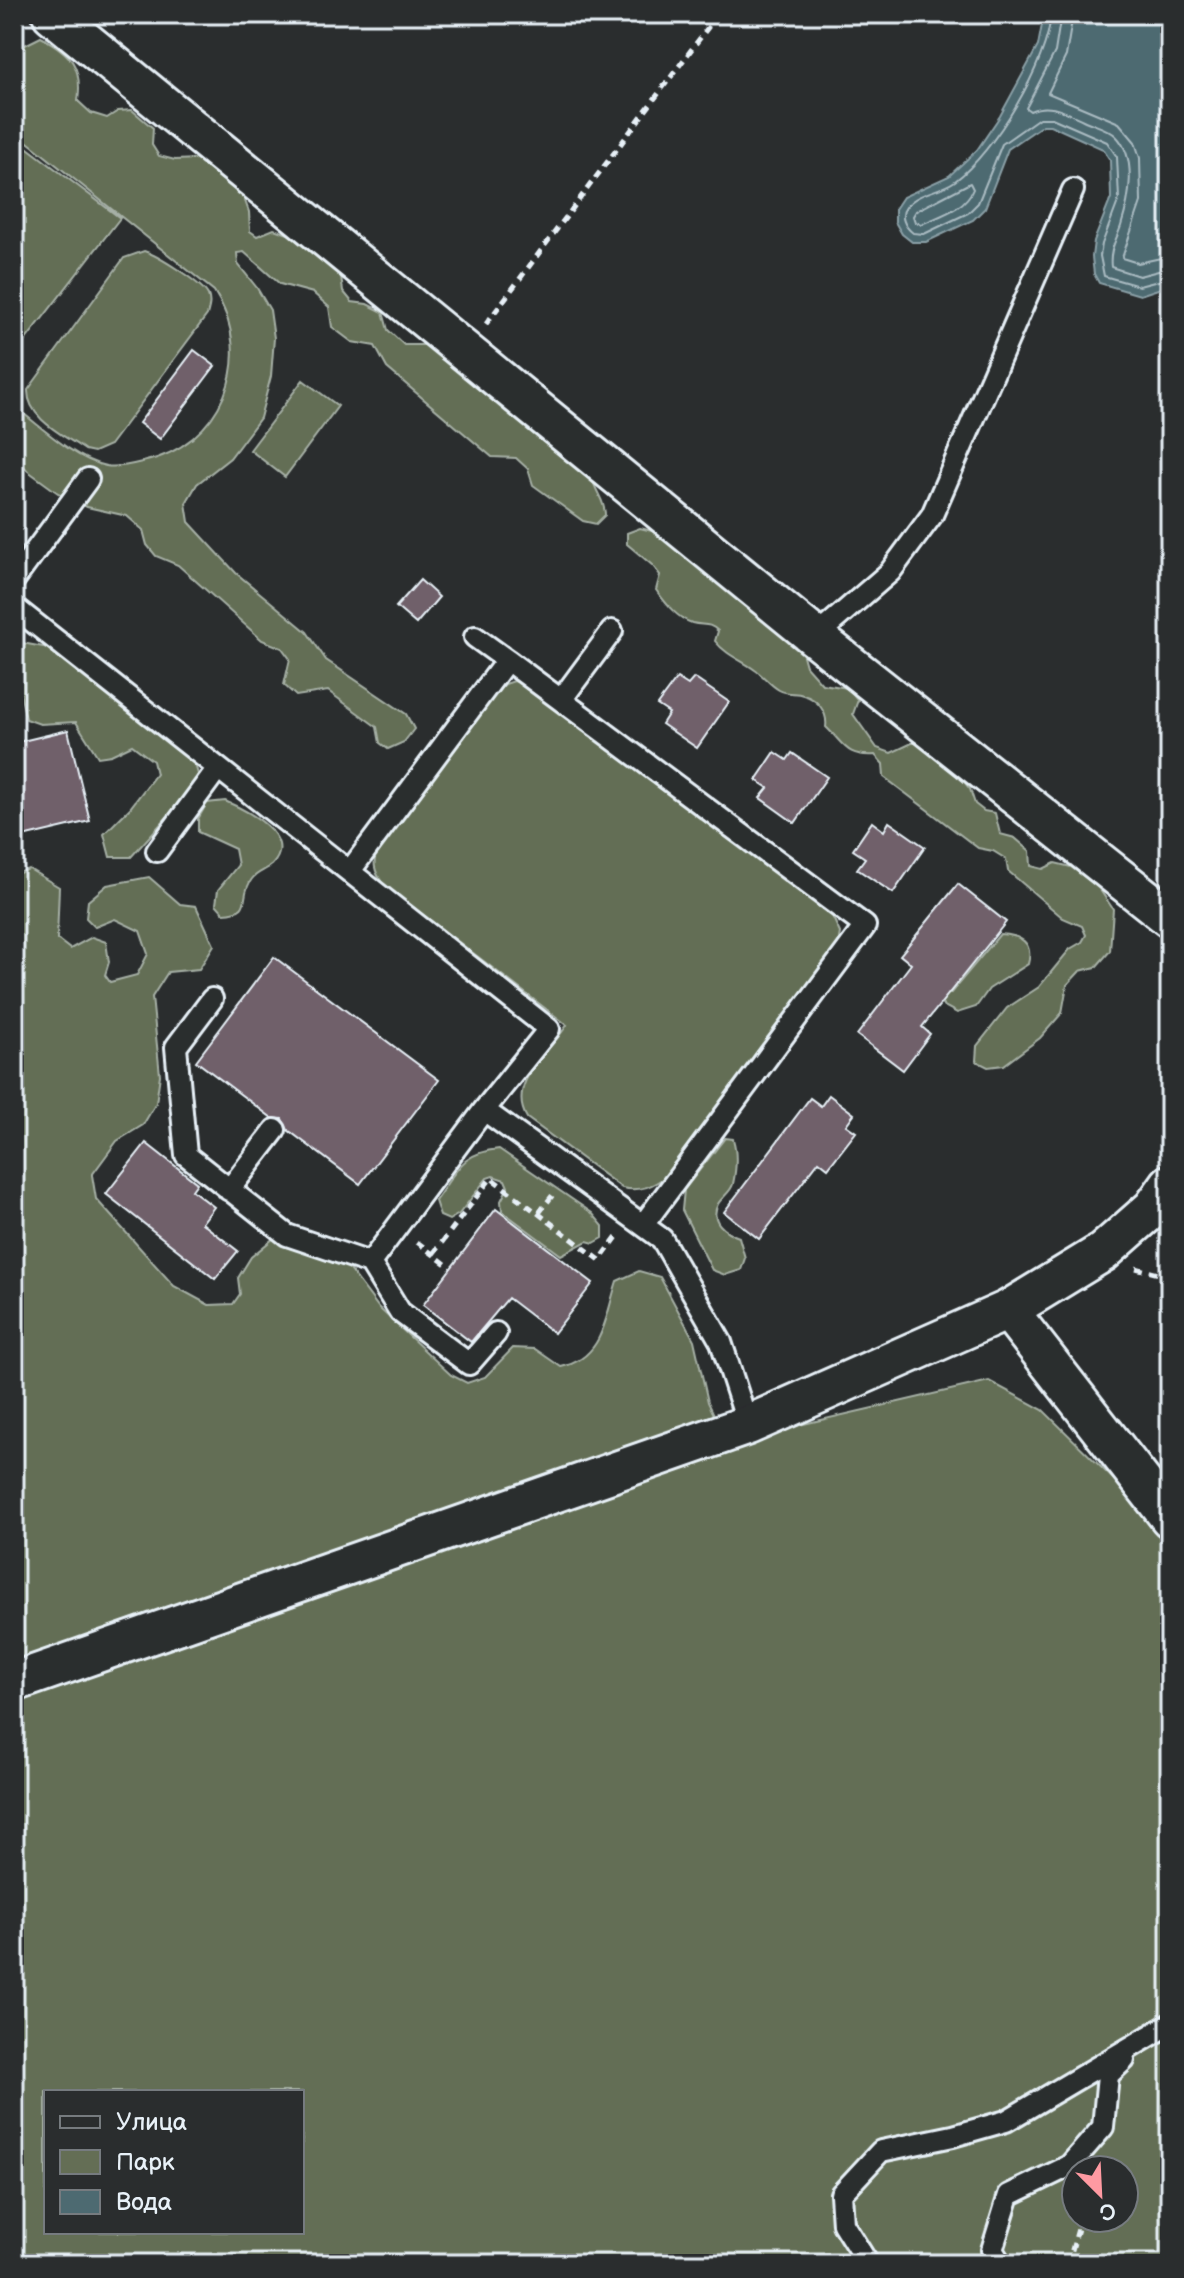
<svg xmlns="http://www.w3.org/2000/svg" width="1184" height="2278" viewBox="0 0 1184 2278" font-family="'Balsamiq Sans',sans-serif">
<rect width="100%" height="100%" fill="#2a2d2e"/>
<filter id="ink" filterUnits="userSpaceOnUse"><feTurbulence type="fractalNoise" baseFrequency=".0125" numOctaves="2"/><feDisplacementMap in="SourceGraphic" scale="16" xChannelSelector="R" yChannelSelector="G"/><feConvolveMatrix kernelMatrix="1 2 1 2 8 2 1 2 1" color-interpolation-filters="sRGB"/></filter>
<g filter="url(#ink)">
<path fill="#646e55" stroke="#a6b0a6" stroke-width="2" fill-rule="evenodd" d="M 41,37 C 71,53 83,67 78,101 L 91,113 L 107,118 L 118,111 L 132,110 L 153,128 L 152,145 L 159,156 L 175,160 L 197,159 L 244,198 L 249,212 L 250,231 L 257,236 L 274,229 L 291,235 L 341,276 L 343,291 L 352,302 L 367,304 L 383,312 L 388,330 L 404,345 L 427,345 L 592,478 C 596,493 605,501 605,515 L 596,524 L 583,521 L 533,485 L 528,469 L 516,458 L 492,457 L 387,368 L 375,346 L 352,342 L 332,327 L 329,307 L 313,293 L 280,284 L 244,252 L 237,253 L 238,264 L 257,288 L 270,310 L 274,338 L 271,376 L 260,418 L 230,458 L 197,484 L 186,503 L 189,522 L 236,573 L 307,632 L 326,660 L 406,714 L 414,729 L 404,742 L 388,749 L 380,743 L 377,727 L 328,691 L 296,696 L 284,685 L 290,659 L 282,648 L 262,640 L 178,565 L 156,556 L 147,545 L 143,530 L 127,516 L 87,507 L 58,493 L 28,471 L 14,455 L 14,406 C 39,425 75,460 106,466 C 117,468 130,465 142,462 C 221,446 258,358 214,291 L 14,131 L 14,47 L 17,49 Z
M 16,139 L 120,218 L 14,355 L 14,141 Z
M 144,251 C 157,255 202,283 208,295 C 211,302 209,308 207,315 L 110,445 L 94,452 L 85,450 C 64,435 27,419 28,390 L 124,258 Z
M 303,380 L 338,406 L 285,477 L 250,450 Z
M 640,528 L 664,534 L 800,645 L 806,666 L 822,684 L 848,688 L 858,700 L 853,714 L 877,748 L 891,753 L 912,743 L 921,743 L 952,767 L 970,789 L 975,804 L 984,811 L 995,813 L 1000,834 L 1015,838 L 1030,851 L 1031,866 L 1043,869 L 1055,863 L 1071,867 L 1098,887 L 1113,909 L 1110,951 L 1096,967 L 1080,971 L 1067,985 L 1062,1013 L 1040,1038 L 1004,1065 L 988,1067 L 976,1061 L 977,1046 L 1007,1008 L 1039,987 L 1070,949 L 1082,942 L 1086,935 L 1082,926 L 1063,918 L 1008,871 L 1006,859 L 993,851 L 978,848 L 884,777 L 883,764 L 875,755 C 846,757 845,745 826,727 C 828,713 818,699 803,695 C 795,692 788,695 779,690 C 770,685 764,676 755,670 C 741,660 726,655 715,641 L 718,631 C 709,622 703,626 692,623 C 676,618 665,602 656,590 L 660,575 L 652,565 L 627,544 L 627,533 Z
M 22,643 L 54,649 L 194,761 L 198,774 L 194,787 L 131,857 L 110,857 L 104,834 L 130,808 L 156,774 L 153,761 L 132,745 L 111,755 L 98,757 L 76,722 L 40,724 L 26,719 L 14,667 L 14,650 Z
M 514,681 L 526,685 L 828,907 L 840,933 L 837,950 L 668,1175 C 653,1186 641,1192 622,1188 L 527,1118 C 506,1083 549,1053 567,1025 L 383,884 C 374,871 372,863 378,848 L 497,692 L 505,684 Z
M 225,801 C 246,810 299,836 272,865 C 266,870 256,873 252,879 C 238,897 255,911 224,913 L 216,904 L 218,890 L 238,865 L 235,849 L 198,832 L 198,819 L 207,803 Z
M 29,869 L 59,887 L 57,939 L 70,949 L 92,937 L 106,942 L 109,962 L 105,975 L 110,982 L 137,975 L 148,954 L 140,931 L 115,919 L 95,927 L 86,918 L 88,901 L 107,885 L 149,877 L 180,904 L 196,906 L 214,945 L 199,969 L 168,972 L 152,997 L 160,1075 L 156,1103 L 143,1125 L 117,1141 L 92,1175 L 96,1199 L 174,1286 L 209,1305 L 233,1304 L 240,1294 L 238,1278 L 251,1257 L 274,1238 L 345,1263 L 379,1308 L 451,1375 L 467,1383 L 485,1377 L 513,1348 L 535,1349 L 561,1367 C 604,1358 605,1317 617,1281 L 639,1271 L 660,1277 L 694,1340 L 708,1402 L 725,1438 L 739,1439 L 989,1381 L 1043,1410 L 1170,1535 L 1170,2264 L 14,2264 L 14,875 ZM 46,2092 L 302,2092 L 302,2232 L 46,2232 ZM 1076,2170 L 1124,2170 L 1124,2218 L 1076,2218 Z
M 1000,934 C 1020,935 1034,942 1028,964 L 989,989 L 976,1007 L 957,1013 L 920,993 L 950,994 Z
M 725,1138 L 733,1139 C 737,1152 736,1170 733,1184 C 731,1192 722,1197 718,1204 C 709,1221 725,1232 739,1237 L 745,1258 L 741,1270 L 725,1275 L 712,1270 L 682,1210 L 684,1190 Z
M 499,1149 L 592,1213 L 603,1226 L 603,1238 L 594,1243 L 587,1241 L 561,1255 L 502,1211 L 501,1201 L 508,1187 L 505,1180 L 493,1176 L 487,1178 L 459,1214 L 449,1220 L 440,1216 L 435,1201 C 457,1171 460,1153 499,1149 Z"/>
<path fill="#4d6a71" stroke="#8ba0a7" stroke-width="2" d="M 1044,14 L 1170,14 L 1170,284 L 1167,286 L 1140,295 L 1099,283 L 1094,274 L 1092,257 L 1094,241 L 1111,198 L 1110,160 L 1103,149 L 1050,125 L 1043,125 L 1008,149 L 985,208 L 973,220 L 926,242 L 912,242 L 902,234 L 895,222 L 895,209 L 903,197 L 949,176 L 977,150 L 1000,116 L 1038,46 Z"/>
<g fill="none" stroke-linecap="round" stroke-linejoin="round">
<path stroke="#aabbc2" stroke-width="2" d="M 1051,14 C 1048,63 994,152 955,181 C 940,192 917,192 906,207 C 899,216 905,227 913,233 L 924,234 L 968,213 L 978,203 L 1002,144 L 1039,118 L 1052,118 L 1107,142 L 1117,157 L 1119,199 L 1102,244 L 1100,256 L 1104,276 L 1139,286 L 1170,278
M 1061,14 L 1055,52 L 1026,108 L 1030,111 C 1049,102 1065,112 1083,120 C 1093,125 1108,128 1116,136 C 1138,158 1129,201 1121,226 C 1116,241 1109,250 1111,267 L 1139,276 L 1170,268
M 1073,14 L 1066,56 L 1048,93 L 1119,123 L 1135,142 L 1140,158 L 1141,202 L 1122,258 L 1138,263 L 1170,256
M 970,183 L 973,189 C 965,209 941,215 922,224 L 915,222 L 913,216 L 916,211 Z"/>
</g>
<path fill="#70606b" stroke="#e8f1f8" stroke-width="2" d="M 194,350 L 215,366 L 160,439 L 139,423 Z
M 420,580 L 439,597 L 416,624 L 396,607 Z
M 677,678 L 688,685 L 694,678 L 729,702 L 697,748 L 662,724 L 669,713 L 657,705 Z
M 68,730 L 90,821 L 14,839 L 14,743 Z
M 775,752 L 787,760 L 792,753 L 827,777 L 795,823 L 760,798 L 768,788 L 756,780 Z
M 872,822 L 884,831 L 889,822 L 925,847 L 893,893 L 857,869 L 865,858 L 853,850 Z
M 958,884 L 1006,922 L 922,1027 L 930,1034 L 903,1070 L 857,1035 L 911,964 L 900,955 Z
M 274,957 L 439,1080 L 360,1184 L 288,1130 L 282,1119 L 272,1118 L 196,1061 Z
M 829,1095 L 854,1114 L 846,1125 L 856,1132 L 828,1168 L 819,1161 L 759,1239 L 724,1212 L 810,1098 L 821,1106 Z
M 146,1143 L 197,1183 L 192,1190 L 214,1207 L 202,1223 L 238,1251 L 215,1279 L 106,1194 Z
M 496,1209 L 593,1283 L 554,1333 L 508,1298 L 471,1342 L 423,1305 Z"/>
<g fill="none" stroke-linecap="round" stroke-linejoin="round">
<defs>
<path id="service" d="M 14,580 L 88,479
M 14,607 L 549,1029 L 484,1110 L 370,1263 L 400,1312 L 469,1364 L 496,1333
M 475,637 L 507,660
M 815,637 L 890,572 L 932,515 L 1073,190
M 561,700 L 612,631
M 157,851 L 218,768
M 350,871 L 507,660 L 865,926 L 643,1225
M 212,999 L 176,1047 L 186,1155 L 287,1235 L 370,1263
M 484,1110 L 662,1239 L 721,1342 L 748,1425
M 229,1190 L 275,1130
M 868,2264 L 843,2224 L 841,2194 L 881,2151 L 953,2136 L 1006,2121 L 1170,2024
M 1001,2264 L 992,2250 L 1009,2195 L 1069,2166 L 1103,2127 L 1108,2075 L 1124,2060"/>
<path id="minor" d="M 52,14 L 815,637 L 1170,918
M 1008,1310 L 1170,1518
M 14,1682 L 748,1425 L 1008,1310 L 1103,1252 L 1153,1208 L 1170,1184"/>
</defs>
<use href="#service" stroke="#e8f1f8" stroke-width="26"/>
<use href="#minor" stroke="#e8f1f8" stroke-width="44"/>
<path stroke="#e8f1f8" stroke-width="5" stroke-dasharray="8 6" stroke-linecap="butt" d="M 486,324 L 718,14
M 539,1213 L 555,1192
M 417,1242 L 451,1268
M 433,1254 L 491,1178 L 600,1260 L 617,1237
M 1136,1268 L 1170,1277
M 1068,2264 L 1081,2218"/>
<use href="#service" stroke="#2a2d2e" stroke-width="20"/>
<use href="#minor" stroke="#2a2d2e" stroke-width="38"/>
</g>
</g>
<rect width="1184" height="2278" fill="none" stroke="#2a2d2e" stroke-width="48"/>
<rect x="24" y="24" width="1136" height="2230" fill="none" stroke="#e8f1f8" stroke-width="3" filter="url(#ink)"/>
<rect x="44" y="2090" width="260" height="144" fill="#2a2d2e" stroke="#767b7f" stroke-width="2"/>
<rect x="60" y="2116" width="40" height="12" fill="#2a2d2e" stroke="#767b7f" stroke-width="2"/>
<text x="116" y="2130" font-size="24" fill="#e8f1f8">Улица</text>
<rect x="60" y="2150" width="40" height="24" fill="#646e55" stroke="#767b7f" stroke-width="2"/>
<text x="116" y="2170" font-size="24" fill="#e8f1f8">Парк</text>
<rect x="60" y="2190" width="40" height="24" fill="#4d6a71" stroke="#767b7f" stroke-width="2"/>
<text x="116" y="2210" font-size="24" fill="#e8f1f8">Вода</text>
<g transform="translate(1100 2194) rotate(156)"><circle r="38" fill="#2a2d2e" stroke="#767b7f" stroke-width="2"/>
<path d="M0-6L14 30L0 20L-14 30Z" fill="#ff9aa2"/>
<text y="-12" font-size="22" font-weight="bold" text-anchor="middle" fill="#e8f1f8">С</text>
</g>
</svg>
